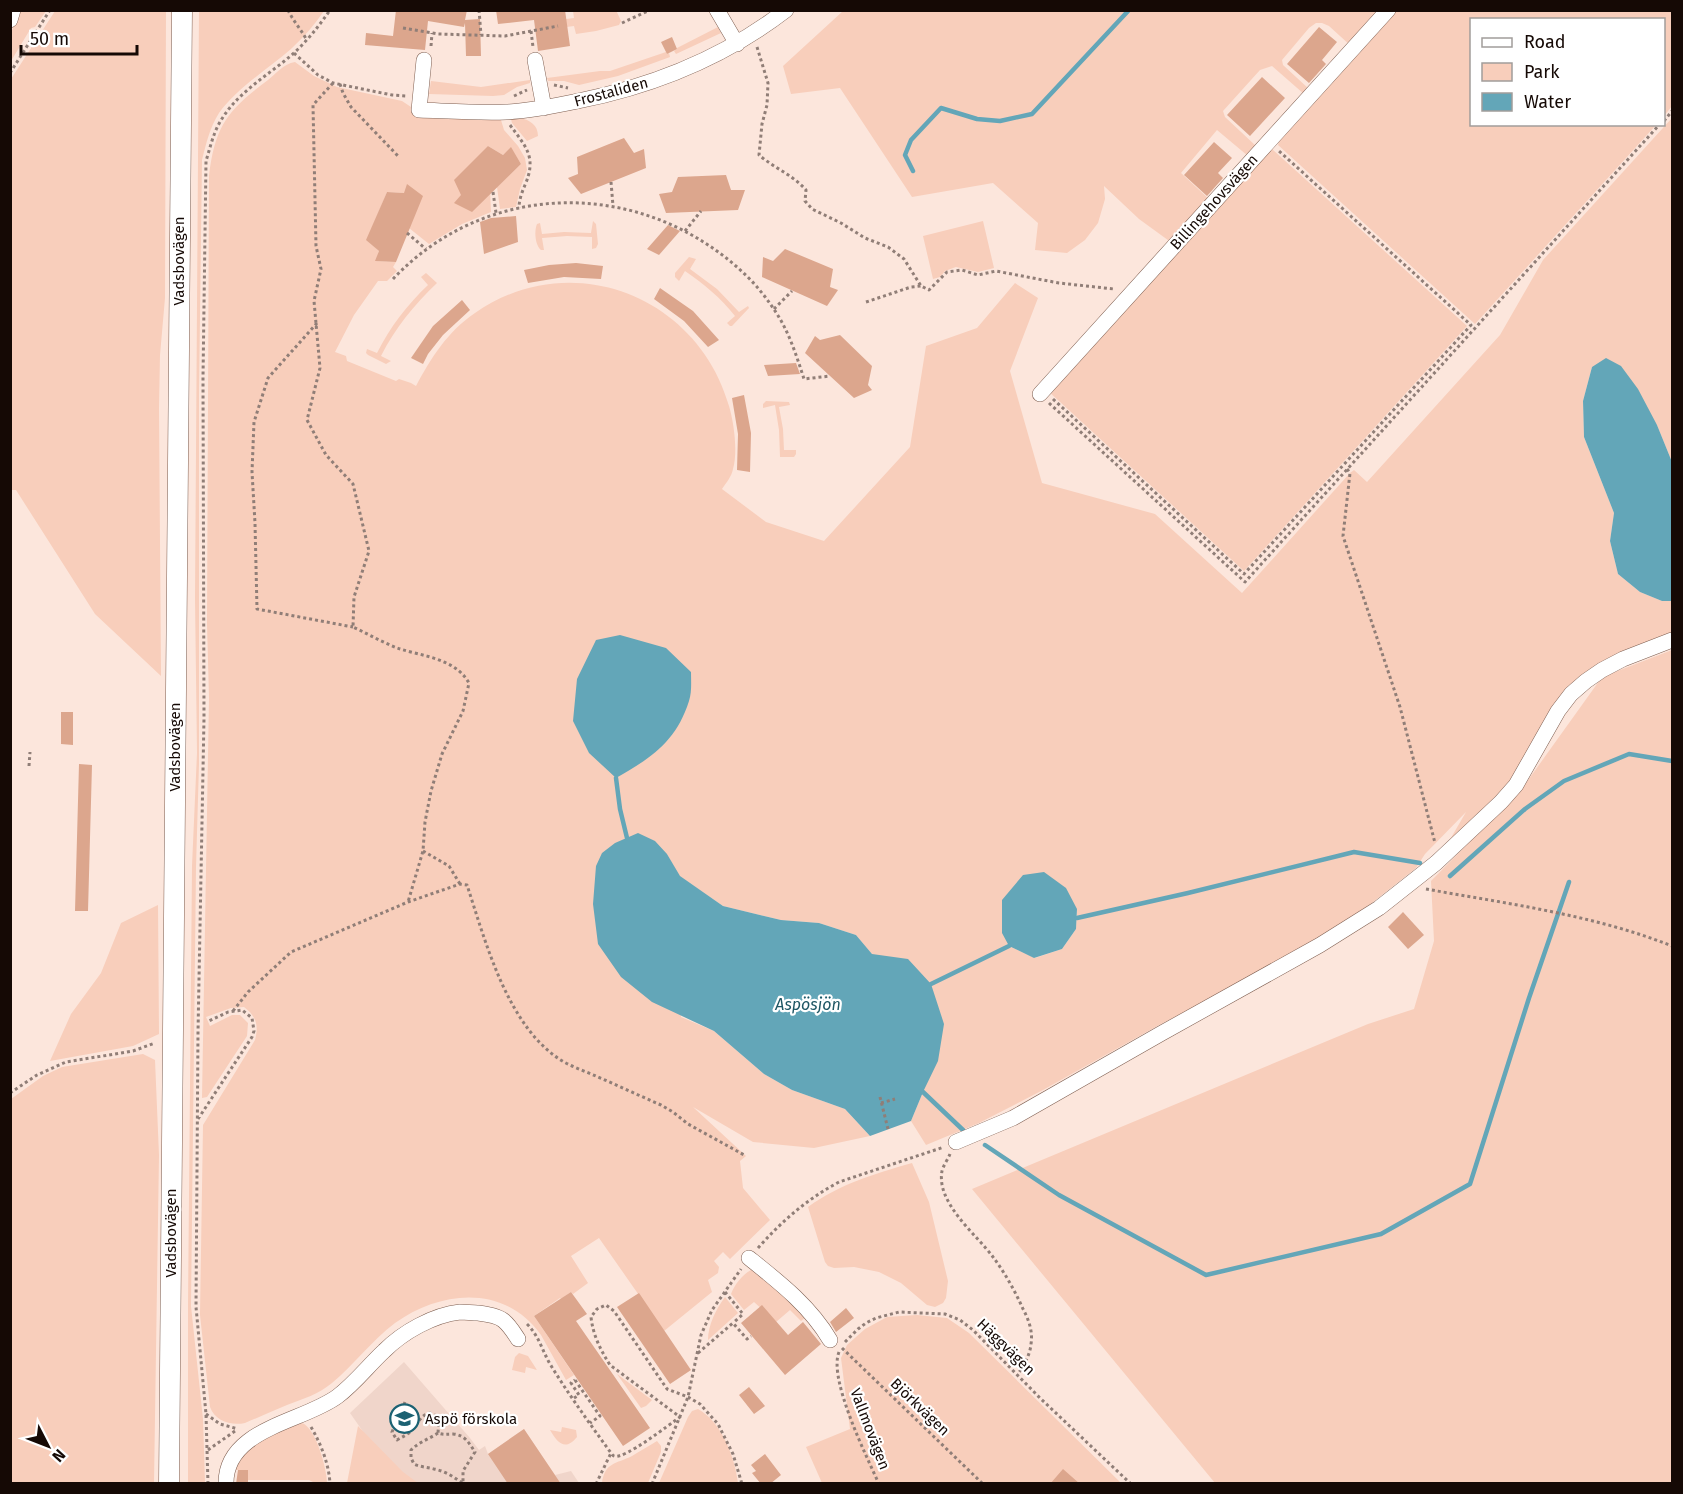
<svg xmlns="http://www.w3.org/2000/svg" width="1683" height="1494" viewBox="0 0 1683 1494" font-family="'Fira Sans',sans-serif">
<rect width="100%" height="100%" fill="#fce6dc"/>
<path fill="#f0d5ca" d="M 404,1362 L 470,1438 L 479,1450 L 485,1446 L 488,1454 L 524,1429 L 555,1475 L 571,1471 L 579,1483 L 399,1483 L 350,1413 Z"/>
<path fill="#f8cebb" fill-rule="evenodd" d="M 616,10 L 621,21 L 619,25 L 596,31 L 576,34 L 574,26 L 559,28 L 558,20 L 574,18 L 573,11 Z
M 20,11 L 46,11 L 35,27 L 31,28 L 11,61 L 10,35 Z
M 55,11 L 166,11 L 165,298 L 160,355 L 159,408 L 161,676 L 95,614 L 16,490 L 11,490 L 11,79 Z
M 199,11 L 324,11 C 315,24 304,37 291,49 C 267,70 238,87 219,113 C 210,127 206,144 202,160 L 199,395 L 199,764 L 196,867 L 191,1306 L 203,1419 L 205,1483 L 188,1484 L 188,1306 L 192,866 L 197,753 L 195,599 Z
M 843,11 L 1382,11 L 1351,46 L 1329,26 L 1322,23 L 1316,23 L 1309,28 L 1282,60 L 1283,65 L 1309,89 L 1304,94 L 1272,66 L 1260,70 L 1223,111 L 1225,117 L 1256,146 L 1248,156 L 1217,130 L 1181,173 L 1210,200 L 1172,243 L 1139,219 L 1104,186 L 1105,199 L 1098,223 L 1085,240 L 1067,253 L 1035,250 L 1038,223 L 993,183 L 912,197 L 840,88 L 791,94 L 783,66 Z
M 1393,11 L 1672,11 L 1672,106 L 1664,116 L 1664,20 L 1472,20 L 1472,124 L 1656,125 L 1475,324 L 1278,145 L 1281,133 Z
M 718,27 L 721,33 L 676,54 L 674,51 L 677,49 L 677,48 Z
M 666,52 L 667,54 L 669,53 L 670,57 L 618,76 L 579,85 L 564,81 L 548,81 L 547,78 L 600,71 L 610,71 Z
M 295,62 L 314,76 L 337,87 L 402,101 L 411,107 L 414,115 L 419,118 L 501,120 L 504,130 L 518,146 L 525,158 L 527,170 L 520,189 L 516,207 L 500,209 L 497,187 L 521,164 L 511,148 L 503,155 L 488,146 L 491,212 L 462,224 L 429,244 L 409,228 L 404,193 L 387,192 L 367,240 L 379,251 L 376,261 L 396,262 L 393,267 L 397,271 L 387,281 L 378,281 L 354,315 L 335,352 L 346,356 L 347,361 L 396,381 L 399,379 L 411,383 L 416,386 C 431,358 448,331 475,313 C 571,246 698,296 729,406 C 734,423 738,452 733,469 C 732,476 726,483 722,489 L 766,522 L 824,541 L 910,447 L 926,346 L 977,328 L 1015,283 L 1038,298 L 1010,371 L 1042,483 L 1155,514 L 1242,593 L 1350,473 L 1354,470 L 1367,482 L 1500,335 L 1543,260 L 1672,118 L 1672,462 L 1657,425 L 1592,367 L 1583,401 L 1584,437 L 1614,513 L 1610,541 L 1618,574 L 1640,592 L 1662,601 L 1672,601 L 1672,633 L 1597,666 L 1568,686 L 1535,738 L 1510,784 L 1448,843 L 1466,812 L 1425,854 L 1416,868 L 1359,913 L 1255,976 L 1159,1025 L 1043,1090 L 979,1123 L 926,1145 L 911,1121 L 923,1092 L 872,954 L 856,935 L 819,923 L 781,920 L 723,906 L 679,876 L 667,854 L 681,1017 L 714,1031 L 764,1074 L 792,1090 L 845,1109 L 870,1136 L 814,1148 L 753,1142 L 693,1107 L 746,1156 L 740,1161 L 743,1188 L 770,1220 L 730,1259 L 723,1252 L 714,1261 L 719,1267 L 718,1273 L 708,1280 L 712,1292 L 664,1331 L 599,1238 L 571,1256 L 588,1283 L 573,1294 L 571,1292 L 561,1299 L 560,1298 L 534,1316 L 574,1375 L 566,1380 L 541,1335 C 505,1284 441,1290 395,1323 C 371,1341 354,1365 332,1383 C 319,1394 303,1399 287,1405 C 273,1411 259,1417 245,1423 C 231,1426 215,1421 210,1407 L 200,1315 L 203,1125 L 255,1040 C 259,1025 256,1016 244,1007 L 231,1008 L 206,1017 L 210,1026 L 232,1015 L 240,1015 L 248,1023 L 247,1036 L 207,1097 L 202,1098 L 209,698 L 207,624 L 209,176 C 215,125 228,110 268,80 C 277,73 283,64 295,62 ZM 1077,909 L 1076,929 L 1062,949 L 1035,958 L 1009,946 Z
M 530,80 L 530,83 L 517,87 L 504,95 L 493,96 L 429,94 L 431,81 L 481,87 Z
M 520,118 C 530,120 538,125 538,136 L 527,141 L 512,123 L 511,119 Z
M 1272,149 L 1467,326 L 1244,571 L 1047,390 Z
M 593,221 L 596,224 L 598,244 L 596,248 L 592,249 L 592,237 L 567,236 L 542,238 L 544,250 L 541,250 C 535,245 534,231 537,224 L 540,223 L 542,234 L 564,232 L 591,233 Z
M 983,221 L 994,268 L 978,272 L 956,267 L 945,271 L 940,277 L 933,279 L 923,236 Z
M 689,257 L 696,259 L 690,269 L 717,289 L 739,312 L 748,306 L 749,308 L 732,326 L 730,326 L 727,323 L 735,316 C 721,298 704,284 685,271 L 679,281 L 675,277 L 675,273 Z
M 426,273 L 437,283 C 414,305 395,328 381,356 L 391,361 L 386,364 L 368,355 L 366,353 L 367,349 L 377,353 C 390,327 407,305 428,285 L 421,277 Z
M 766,401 L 789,402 L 790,405 L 779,407 L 783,429 L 784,450 L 796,450 L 796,454 L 794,457 L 780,457 L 779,430 L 775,405 L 763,408 L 763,404 Z
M 1672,650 L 1672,1483 L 1215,1483 L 972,1189 L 1368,1024 L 1414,1009 L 1434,941 L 1431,881 L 1521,790 L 1602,677 Z
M 158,905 L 159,1034 L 133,1046 L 50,1061 L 71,1014 L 101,973 L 121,923 Z
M 143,1054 L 155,1060 L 159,1155 L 154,1483 L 11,1483 L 11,1099 L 43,1076 L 62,1067 Z
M 912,1163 L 929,1202 L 948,1281 L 946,1298 L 943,1303 L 935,1307 L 927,1305 L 901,1283 L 879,1272 L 854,1267 L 834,1268 L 828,1266 L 825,1262 L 808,1207 C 840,1184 874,1174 912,1163 Z
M 751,1270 L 757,1270 L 806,1317 L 801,1321 L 790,1310 L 776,1322 L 754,1302 L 744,1310 L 731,1294 C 735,1284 742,1275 751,1270 Z
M 725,1297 L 738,1313 L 708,1340 C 708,1325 716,1309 725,1297 Z
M 917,1315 L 947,1318 L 969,1333 L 1121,1483 L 822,1483 L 806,1447 L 850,1429 L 841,1358 L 847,1345 L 865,1329 L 887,1317 Z
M 519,1353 L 528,1356 L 537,1370 L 526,1367 L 525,1373 L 512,1370 L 515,1357 Z
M 617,1374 L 652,1400 L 646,1406 L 641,1408 Z
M 698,1409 C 722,1422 735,1458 738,1483 L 659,1483 L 688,1417 L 692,1411 Z
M 302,1423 C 316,1428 327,1469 327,1483 L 315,1483 L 309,1480 L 248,1480 L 248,1470 L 235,1470 C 241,1444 280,1431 302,1423 Z
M 358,1426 L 403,1472 L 418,1483 L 347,1483 Z
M 562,1427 L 576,1430 L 577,1437 C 565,1452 557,1442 550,1430 L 561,1432 Z
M 657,1441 L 661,1446 L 661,1452 L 648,1483 L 602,1483 C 605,1462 616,1464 632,1456 C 640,1451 649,1446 657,1441 Z"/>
<path fill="#63a6b8" d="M 1606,358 L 1621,366 L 1638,389 L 1657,425 L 1672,462 L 1672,601 L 1662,601 L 1640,592 L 1618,574 L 1610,541 L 1614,513 L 1584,437 L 1583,401 L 1592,367 Z
M 620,635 L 666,648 L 691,672 C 691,681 692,692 689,701 C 676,742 651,758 616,778 L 589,753 L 573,721 L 577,679 L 596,640 Z
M 638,833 L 655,841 L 667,854 L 680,876 L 723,906 L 781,920 L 819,923 L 856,935 L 872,954 L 908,959 L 931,984 L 944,1024 L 938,1061 L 923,1092 L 911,1121 L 870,1136 L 845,1109 L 792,1090 L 764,1074 L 714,1031 L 652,1002 L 621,977 L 598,944 L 593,904 L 596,866 L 602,853 L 615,843 Z
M 1044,872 L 1066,888 L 1077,909 L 1076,929 L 1062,949 L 1034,958 L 1009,946 L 1002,933 L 1002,900 L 1023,875 Z"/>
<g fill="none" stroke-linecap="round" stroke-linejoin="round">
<path stroke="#63a6b8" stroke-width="4.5" d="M 913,171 L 905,155 L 911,140 L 941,108 L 977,119 L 1000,121 L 1032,114 L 1129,10
M 616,778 L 620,809 L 627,838
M 1450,876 L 1525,809 L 1564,781 L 1629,754 L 1672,761
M 1077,918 L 1188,893 L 1354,852 L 1420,863
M 931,984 L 1009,946
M 923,1092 L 963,1130
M 985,1145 L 1059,1195 L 1206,1275 L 1381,1234 L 1470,1184 L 1529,998 L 1569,882"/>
</g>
<path fill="#dca68d" d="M 396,10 L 467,10 L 465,20 L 480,19 L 481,56 L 466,56 L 465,23 L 464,27 L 428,21 L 425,50 L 365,45 L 366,33 L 393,36 Z
M 496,10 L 565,10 L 570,46 L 538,51 L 534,20 L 498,24 Z
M 1319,27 L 1337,42 L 1322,60 L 1326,64 L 1309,83 L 1287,64 Z
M 672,37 L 677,49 L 667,54 L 661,42 Z
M 1262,77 L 1285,98 L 1250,136 L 1227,115 Z
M 624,138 L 634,153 L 644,149 L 646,168 L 581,194 L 568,178 L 578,174 L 577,157 Z
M 1214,142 L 1232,158 L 1218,173 L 1223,178 L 1207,196 L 1184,175 Z
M 488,146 L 503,155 L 511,147 L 521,164 L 472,212 L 454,203 L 461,195 L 454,180 Z
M 726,175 L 731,190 L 745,190 L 738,210 L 666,213 L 659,194 L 672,192 L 678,177 Z
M 407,184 L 423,196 L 396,262 L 375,261 L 379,251 L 366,240 L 387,192 L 404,193 Z
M 516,216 L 518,242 L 484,254 L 480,222 L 491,218 Z
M 668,225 L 680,231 L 659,255 L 647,249 Z
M 785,249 L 833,269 L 830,287 L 838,290 L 827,306 L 762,277 L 763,257 L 773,261 Z
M 576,263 L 603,266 L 601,279 L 564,277 L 528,283 L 524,270 L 549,265 Z
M 660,288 L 693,311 L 719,340 L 708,347 L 684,321 L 654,299 Z
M 462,300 L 470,310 L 443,335 L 428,354 L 423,364 L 411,358 L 433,326 Z
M 840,335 L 872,366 L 868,385 L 872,390 L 854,398 L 805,353 L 815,336 L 820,340 Z
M 796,363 L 800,374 L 768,376 L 764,365 Z
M 744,395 L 751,433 L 750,472 L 737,470 L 738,434 L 732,398 Z
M 61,712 L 73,712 L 73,745 L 61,744 Z
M 79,764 L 92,765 L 88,911 L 75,911 Z
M 1403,912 L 1424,935 L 1408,949 L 1388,927 Z
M 571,1292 L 587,1314 L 576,1321 L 650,1428 L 623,1446 L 534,1316 Z
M 639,1293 L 691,1370 L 670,1384 L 617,1307 Z
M 762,1305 L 788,1335 L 803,1322 L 821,1344 L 785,1375 L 741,1323 Z
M 846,1308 L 854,1318 L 836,1332 L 830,1322 Z
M 749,1387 L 765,1406 L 754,1414 L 739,1395 Z
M 524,1429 L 561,1484 L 508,1484 L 488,1454 Z
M 765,1454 L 781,1475 L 770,1484 L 761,1484 L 752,1473 L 756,1471 L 751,1465 Z
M 1063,1469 L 1080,1484 L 1050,1484 Z
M 238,1470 L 248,1470 L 248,1484 L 236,1484 Z"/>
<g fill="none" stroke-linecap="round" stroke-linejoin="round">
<defs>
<path id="minor" d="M 717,10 L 737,44
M 10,20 L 13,10
M 424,60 L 419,110 C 448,111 477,113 506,112 C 530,111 554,106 578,101 C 653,86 725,57 786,10
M 535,60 L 544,108
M 1040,394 L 1388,10
M 956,1142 L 1013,1118 L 1162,1033 L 1320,945 L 1379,908 L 1436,863 L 1501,802 L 1516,785 L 1558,711 L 1571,694 L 1586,681 L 1602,670 L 1623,659 L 1672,640
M 749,1258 C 779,1282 810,1306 830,1340
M 226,1484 C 225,1428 304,1422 338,1396 C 355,1383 368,1366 384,1351 C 403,1332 433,1315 460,1312 C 466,1312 472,1313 478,1313 C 486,1314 499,1316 504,1321 C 510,1326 514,1333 518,1339"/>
<path id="major" d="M 169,1484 L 182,10"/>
</defs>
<use href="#minor" stroke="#7e5e50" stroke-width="16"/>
<use href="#major" stroke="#7e5e50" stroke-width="21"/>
<path stroke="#907e77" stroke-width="3" stroke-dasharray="3 3" stroke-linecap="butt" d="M 288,10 C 293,21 301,29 306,39
M 479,10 L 481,35
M 622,23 L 650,10
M 403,28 L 438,34 L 505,36 L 558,26
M 531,31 L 533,47
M 431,46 L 432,33
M 757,47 L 768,83 L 767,105 L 762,124 L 759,155 C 774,168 793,175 806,190 L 805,201 L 812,209 L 841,223 L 865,238 L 888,247 L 904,259 L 921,286 L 929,290 L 947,272 L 962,270 L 978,275 L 996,271 L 1059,283 L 1114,289
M 294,53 L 318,75 L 333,83 L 392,95 L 407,96
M 10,73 L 50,10
M 333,83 L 313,105 L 316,246 L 321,269 L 314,301 L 320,368 L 307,420 L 326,455 L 353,484 L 369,551 L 354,597 L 353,627 C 368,634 382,642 397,648 C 421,656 455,658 469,683 L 463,711 L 442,754 L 431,791 L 425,822 L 423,851 L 408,902
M 340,84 L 343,93 L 351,107 L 398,156
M 554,85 L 568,88
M 514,96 L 527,90
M 1664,121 L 1672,111
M 510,125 C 526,147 537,157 525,185 C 522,192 519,200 519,208
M 611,182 L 613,206
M 493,192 L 496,213
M 685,231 L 701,211
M 407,233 L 426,249
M 393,279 C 472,195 597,179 697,238 C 727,256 754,279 773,308 C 788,329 796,354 804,379 L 830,376
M 866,302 L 911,287 L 921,286
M 774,309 L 792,291
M 317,323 L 268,378 L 254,422 L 252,472 L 255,523 L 257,609 L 353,627
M 1053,399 L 1244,574 L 1471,325 L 1279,151
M 1049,403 L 1245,582 L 1660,124
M 1347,469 L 1350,473 L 1343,536 L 1400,707 L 1435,843
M 29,766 L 30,752
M 423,851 L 449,866 L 460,884
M 1426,889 C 1509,904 1594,915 1672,946
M 233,1011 L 248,992 L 291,952 L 408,902 L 460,884 L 467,885 C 486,943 508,1029 564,1062 C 575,1068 587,1072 598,1077 C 619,1086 640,1096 661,1105 L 673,1112 L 688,1124 L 746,1156
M 10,1093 L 37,1075 L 66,1062 L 133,1051 L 155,1043
M 880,1097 L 888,1129
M 881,1103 L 895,1099
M 198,1119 L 252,1037 L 254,1031 L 252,1018 L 242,1010 L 228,1012 L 209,1021
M 950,1154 C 948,1159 943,1166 942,1171 C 936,1203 976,1234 993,1257 C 1005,1273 1015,1291 1023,1309 C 1029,1320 1033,1332 1031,1344 C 1030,1355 1024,1365 1018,1374
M 758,1248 C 782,1221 807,1199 839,1182 L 944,1147
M 725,1292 L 743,1314 L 733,1323
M 527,1324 C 539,1336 542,1350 550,1364 C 569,1395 590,1424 611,1453 C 612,1454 613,1456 614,1456 C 624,1460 670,1424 680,1417 L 610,1365 C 600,1349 593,1335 591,1317 L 597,1309 L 606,1305 L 614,1311 L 667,1389 L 688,1397 L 700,1404 L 718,1424 L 733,1454 L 742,1484
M 845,1342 L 858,1329 L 866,1323 L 876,1318 L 899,1312 L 945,1314 L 960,1320 L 973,1330 L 1040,1398 L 1131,1484
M 842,1348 L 983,1484
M 839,1352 C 828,1379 867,1457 879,1484
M 698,1353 L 733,1323 L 747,1339 L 751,1336
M 575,1380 L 600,1416 L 590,1423
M 574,1398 L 579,1395 L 571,1383 L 575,1380
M 405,1402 L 392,1432 L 397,1440 C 402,1437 407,1435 411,1431 C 418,1424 420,1415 430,1413 L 439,1417 L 438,1433 C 444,1435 447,1434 453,1434 C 465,1435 469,1443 475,1452 L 463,1471 L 463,1484
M 206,1414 L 220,1424 L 238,1429
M 311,1427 C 321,1444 329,1464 330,1484
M 438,1433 C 429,1439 419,1442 411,1450 L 411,1458 L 414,1464 C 420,1467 427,1467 434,1469 C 445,1471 454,1477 462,1483
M 208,1450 L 235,1431
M 208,1484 L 206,1414 L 196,1307 L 198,1032 L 204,718 L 203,378 L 206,161 C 210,148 213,134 220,122 C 237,92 269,75 294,53 C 308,40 319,26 330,10
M 596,1484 L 611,1453
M 652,1484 L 688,1397 L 701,1335 L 712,1310 L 741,1269"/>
<use href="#minor" stroke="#fff" stroke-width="15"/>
<use href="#major" stroke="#fff" stroke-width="20"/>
</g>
<defs>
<symbol id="school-ring" viewBox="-11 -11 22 22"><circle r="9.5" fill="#fff" stroke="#1c6273" stroke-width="1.5"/><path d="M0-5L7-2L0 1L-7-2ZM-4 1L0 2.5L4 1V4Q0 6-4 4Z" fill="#1c6273"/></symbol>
</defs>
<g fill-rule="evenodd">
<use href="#school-ring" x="388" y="1402" width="33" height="33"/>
</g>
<g text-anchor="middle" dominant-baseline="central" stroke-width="4.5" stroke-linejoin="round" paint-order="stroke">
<g font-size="15" fill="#150905" stroke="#fff">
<text transform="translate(611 92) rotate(-15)">Frostaliden</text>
<text transform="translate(1214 202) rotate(-48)">Billingehovsvägen</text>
<text transform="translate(179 261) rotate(-90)">Vadsbovägen</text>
<text transform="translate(175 747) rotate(-90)">Vadsbovägen</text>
<text transform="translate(171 1233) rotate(-90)">Vadsbovägen</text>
<text transform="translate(1006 1347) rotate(44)">Häggvägen</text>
<text transform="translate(920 1407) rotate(44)">Björkvägen</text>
<text transform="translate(870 1429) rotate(69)">Vallmovägen</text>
</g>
<g font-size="15" fill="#150905" stroke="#fff" text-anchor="start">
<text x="425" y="1419">Aspö förskola</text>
</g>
<g font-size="16" font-style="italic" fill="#1e5664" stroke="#fff">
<text x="808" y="1004">Aspösjön</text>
</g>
</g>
<rect width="1683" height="1494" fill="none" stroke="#150905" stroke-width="24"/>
<rect x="1470" y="18" width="195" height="108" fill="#ffffff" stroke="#a19d9b" stroke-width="1.5"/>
<rect x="1482" y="38" width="30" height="9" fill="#ffffff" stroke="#a19d9b" stroke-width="1.5"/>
<text x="1524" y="48" font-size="18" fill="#150905">Road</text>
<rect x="1482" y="63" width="30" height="18" fill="#f8cebb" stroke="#a19d9b" stroke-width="1.5"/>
<text x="1524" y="78" font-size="18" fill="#150905">Park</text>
<rect x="1482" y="93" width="30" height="18" fill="#63a6b8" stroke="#a19d9b" stroke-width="1.5"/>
<text x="1524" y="108" font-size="18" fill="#150905">Water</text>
<g transform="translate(48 1446) rotate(132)" stroke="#ffffff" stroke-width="4.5" paint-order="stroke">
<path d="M0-4.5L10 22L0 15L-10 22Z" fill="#150905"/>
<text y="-9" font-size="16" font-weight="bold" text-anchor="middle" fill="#150905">N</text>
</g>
<path d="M21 45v9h116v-9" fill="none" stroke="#150905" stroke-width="3"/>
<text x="30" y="45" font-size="18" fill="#150905" stroke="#ffffff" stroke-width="4.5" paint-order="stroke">50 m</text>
</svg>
